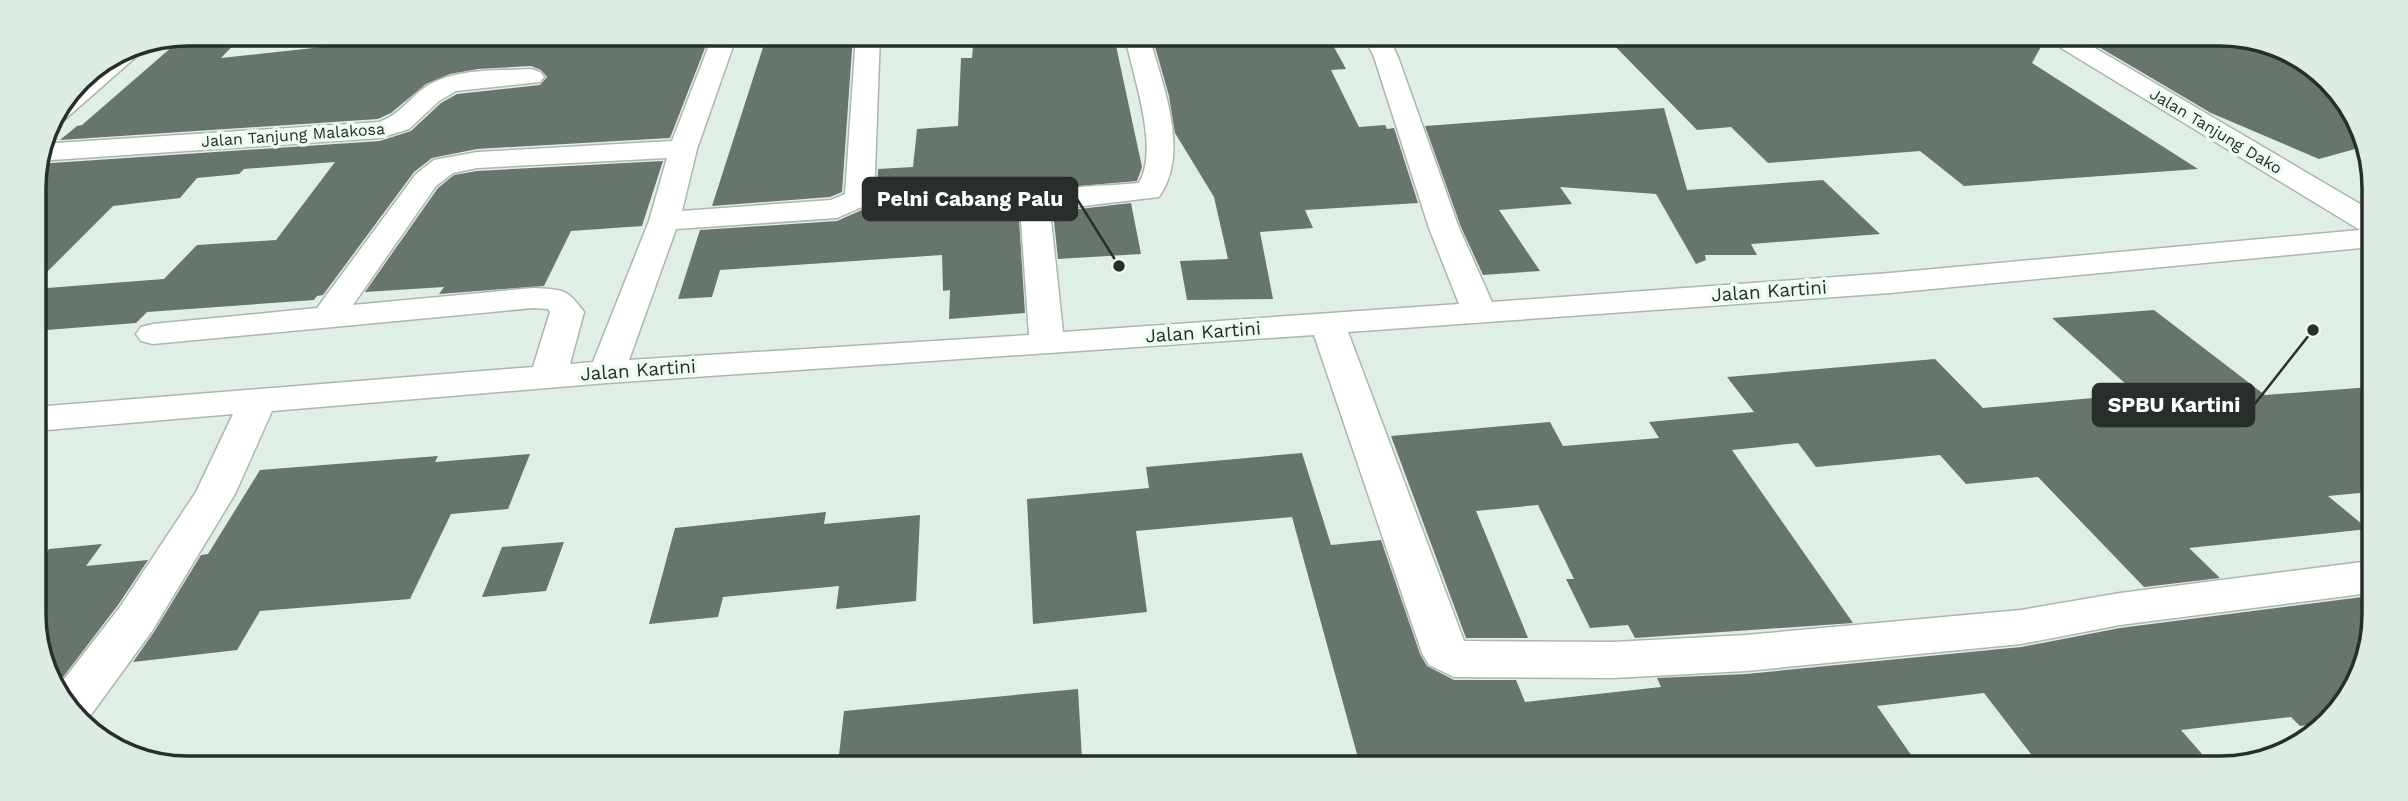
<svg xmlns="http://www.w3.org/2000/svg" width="2408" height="801" viewBox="0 0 2408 801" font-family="'Work Sans',sans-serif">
<rect width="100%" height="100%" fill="#e0efe5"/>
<path fill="#68756c" d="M 188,33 L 245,33 L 221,58 L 341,45 L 347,34 L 710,35 L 670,138 L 477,149 L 432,158 L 414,172 L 323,295 L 317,296 L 314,300 L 147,312 L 136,323 L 34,331 L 34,289 L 164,279 L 197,245 L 276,240 L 335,162 L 244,169 L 239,174 L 197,178 L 180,198 L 113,206 L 34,285 L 34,178 L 37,164 L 380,141 L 411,131 L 441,103 L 457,94 L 540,85 L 547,77 L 541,70 L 531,66 L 478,69 L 450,74 L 426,84 L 391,113 L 378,119 L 60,140 L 77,126 L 82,125 Z
M 767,35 L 853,35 L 842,192 L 830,197 L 712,206 Z
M 1152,36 L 1328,36 L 1346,69 L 1331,70 L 1359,127 L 1385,125 L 1387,129 L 1394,128 L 1418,203 L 1305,210 L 1313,228 L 1260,232 L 1273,299 L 1187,300 L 1180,261 L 1228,259 L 1214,197 L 1175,133 L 1169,96 Z
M 1606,37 L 1669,37 L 1675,43 L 1764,37 L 1996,38 L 2008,45 L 2043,43 L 2032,63 L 2198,169 L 1964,186 L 1920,151 L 1768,163 L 1731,127 L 1697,130 Z
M 2118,38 L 2261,39 L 2336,86 L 2366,146 L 2319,159 L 2211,113 L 2087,40 Z
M 1115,41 L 1142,167 L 1137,181 L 1056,188 L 1027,197 L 1018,204 L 1025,313 L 949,319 L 950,290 L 943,291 L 942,255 L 720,270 L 712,297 L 678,299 L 700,230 L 837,221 L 871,206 L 877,198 L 878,169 L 913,167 L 917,129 L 958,126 L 961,58 L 972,58 L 973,45 L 1013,43 L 1014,46 Z
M 1664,108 L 1687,190 L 1823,180 L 1880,234 L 1751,244 L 1757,255 L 1705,255 L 1706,260 L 1696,264 L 1656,194 L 1560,187 L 1572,204 L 1499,210 L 1540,271 L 1483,275 L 1461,227 L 1425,126 Z
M 663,161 L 642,226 L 571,231 L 544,286 L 439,294 L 444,287 L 365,292 L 438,188 L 454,175 L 477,171 Z
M 1131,203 L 1141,254 L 1058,259 L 1053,212 Z
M 2154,310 L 2265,395 L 2371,387 L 2370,492 L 2328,496 L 2368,529 L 2189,548 L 2220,578 L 2144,587 L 2038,477 L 1966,484 L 1940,455 L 1816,467 L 1798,443 L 1732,450 L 1853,623 L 1635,638 L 1628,625 L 1590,628 L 1566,579 L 1574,579 L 1538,505 L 1476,511 L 1528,638 L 1466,638 L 1391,436 L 1550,422 L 1563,446 L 1659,438 L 1649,422 L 1754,412 L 1727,377 L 1935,359 L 1983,408 L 2137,394 L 2052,318 Z
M 1302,453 L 1331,545 L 1381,540 L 1420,654 L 1427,666 L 1454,680 L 1516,680 L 1525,702 L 1661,687 L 1657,678 L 1746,674 L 2021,647 L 2120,628 L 2370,596 L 2369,654 L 2323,723 L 2300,726 L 2291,717 L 2181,730 L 2202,754 L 2104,767 L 2041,767 L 1984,693 L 1877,706 L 1916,762 L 1878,767 L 1360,765 L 1292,517 L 1136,531 L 1147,612 L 1033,624 L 1027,499 L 1149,488 L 1146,467 Z
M 530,454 L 508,509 L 451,514 L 410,599 L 260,611 L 237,650 L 133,662 L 154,632 L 201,555 L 208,554 L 260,470 L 438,456 L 435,462 Z
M 826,512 L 824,524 L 920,515 L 916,601 L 836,609 L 839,586 L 723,597 L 718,617 L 649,624 L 675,528 Z
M 564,542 L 546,591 L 482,597 L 502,547 Z
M 102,544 L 86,566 L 148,560 L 118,605 L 57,685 L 36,643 L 36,566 L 49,549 Z
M 1078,689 L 1082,759 L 1026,765 L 838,764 L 844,711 Z"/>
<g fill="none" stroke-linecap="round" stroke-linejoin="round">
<defs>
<path id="minor" d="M 713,35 L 737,35 L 697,149 L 682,211 L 831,200 L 845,194 L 856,35 L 880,35 L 874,198 L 869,204 L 837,218 L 676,229 L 629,360 L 1029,335 L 1020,206 C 1034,185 1113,186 1139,183 C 1160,147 1132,74 1125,36 L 1149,36 C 1162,84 1191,152 1159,197 L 1050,210 L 1063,332 L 1459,304 L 1429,228 L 1374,57 L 1364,36 L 1388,36 L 1398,57 L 1459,228 L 1492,302 L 1890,273 L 2360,230 L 2053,43 L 2049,38 L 2078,38 L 2372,211 L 2371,247 L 1890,293 L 1348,332 L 1464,641 L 1613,642 L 1746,635 L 2021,610 L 2120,593 L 2370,561 L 2370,593 L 2120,625 L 2021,644 L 1746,671 L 1613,678 L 1454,677 L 1429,665 L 1422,653 L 1314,335 L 607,383 L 272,411 L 235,494 L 152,631 L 85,723 L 72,716 L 58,687 L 120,607 L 196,492 L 233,414 L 35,431 L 35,407 L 533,367 L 550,312 L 548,309 L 533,308 L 153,344 L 141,341 L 136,334 L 141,327 L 153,324 L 317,308 L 416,174 L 434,160 L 477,152 L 672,141 ZM 667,158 L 649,221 L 593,362 L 570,364 L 584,312 C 566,287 562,290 533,288 L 353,305 L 436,186 L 453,173 L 477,168 Z
M 149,41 L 146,48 L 63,121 L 49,122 C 75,84 101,50 149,41 Z
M 531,69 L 540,72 L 544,77 L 540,82 L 456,91 L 439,101 L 409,129 L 380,138 L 37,161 L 41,144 L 379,122 C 400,115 410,97 427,86 C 456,68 499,71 531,69 Z"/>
</defs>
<use href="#minor" stroke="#a9b7ad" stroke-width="3"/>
<use href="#minor" fill="#fff" fill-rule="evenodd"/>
</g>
<g text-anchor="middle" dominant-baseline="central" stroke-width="7" stroke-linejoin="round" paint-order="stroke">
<g font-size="16" fill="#282e2a" stroke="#edfcf2">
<text transform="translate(2216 131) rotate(31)">Jalan Tanjung Dako</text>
<text transform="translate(293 135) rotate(-4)">Jalan Tanjung Malakosa</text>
</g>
<g font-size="19" fill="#282e2a" stroke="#edfcf2">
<text transform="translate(1769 291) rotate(-4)">Jalan Kartini</text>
<text transform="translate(1203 332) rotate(-4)">Jalan Kartini</text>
<text transform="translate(638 370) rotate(-4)">Jalan Kartini</text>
</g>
</g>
<path d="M0 0H2408V801H0ZM188 46H2220A142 142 0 0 1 2362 188V614A142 142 0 0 1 2220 756H188A142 142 0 0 1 46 614V188A142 142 0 0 1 188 46Z" fill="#ddece2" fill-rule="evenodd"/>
<path fill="none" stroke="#282e2a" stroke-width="3.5" d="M188 46H2220A142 142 0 0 1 2362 188V614A142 142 0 0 1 2220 756H188A142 142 0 0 1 46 614V188A142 142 0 0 1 188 46Z"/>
<path fill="none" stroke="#282e2a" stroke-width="2.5" d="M1119 266L1077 199M2313 330L2254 405"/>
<g fill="#282e2a" stroke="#edfcf2" stroke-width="2.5">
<circle cx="1119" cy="266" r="7"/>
<circle cx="2313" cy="330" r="7"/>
</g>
<g fill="#282e2a" stroke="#282e2a" stroke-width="2.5">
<rect x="863" y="178" width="214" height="42" rx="7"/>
<rect x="2093" y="384" width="161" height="42" rx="7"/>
</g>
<g font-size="21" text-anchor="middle" font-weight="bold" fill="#fff">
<text x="970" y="206">Pelni Cabang Palu</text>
<text x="2174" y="412">SPBU Kartini</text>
</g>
</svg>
